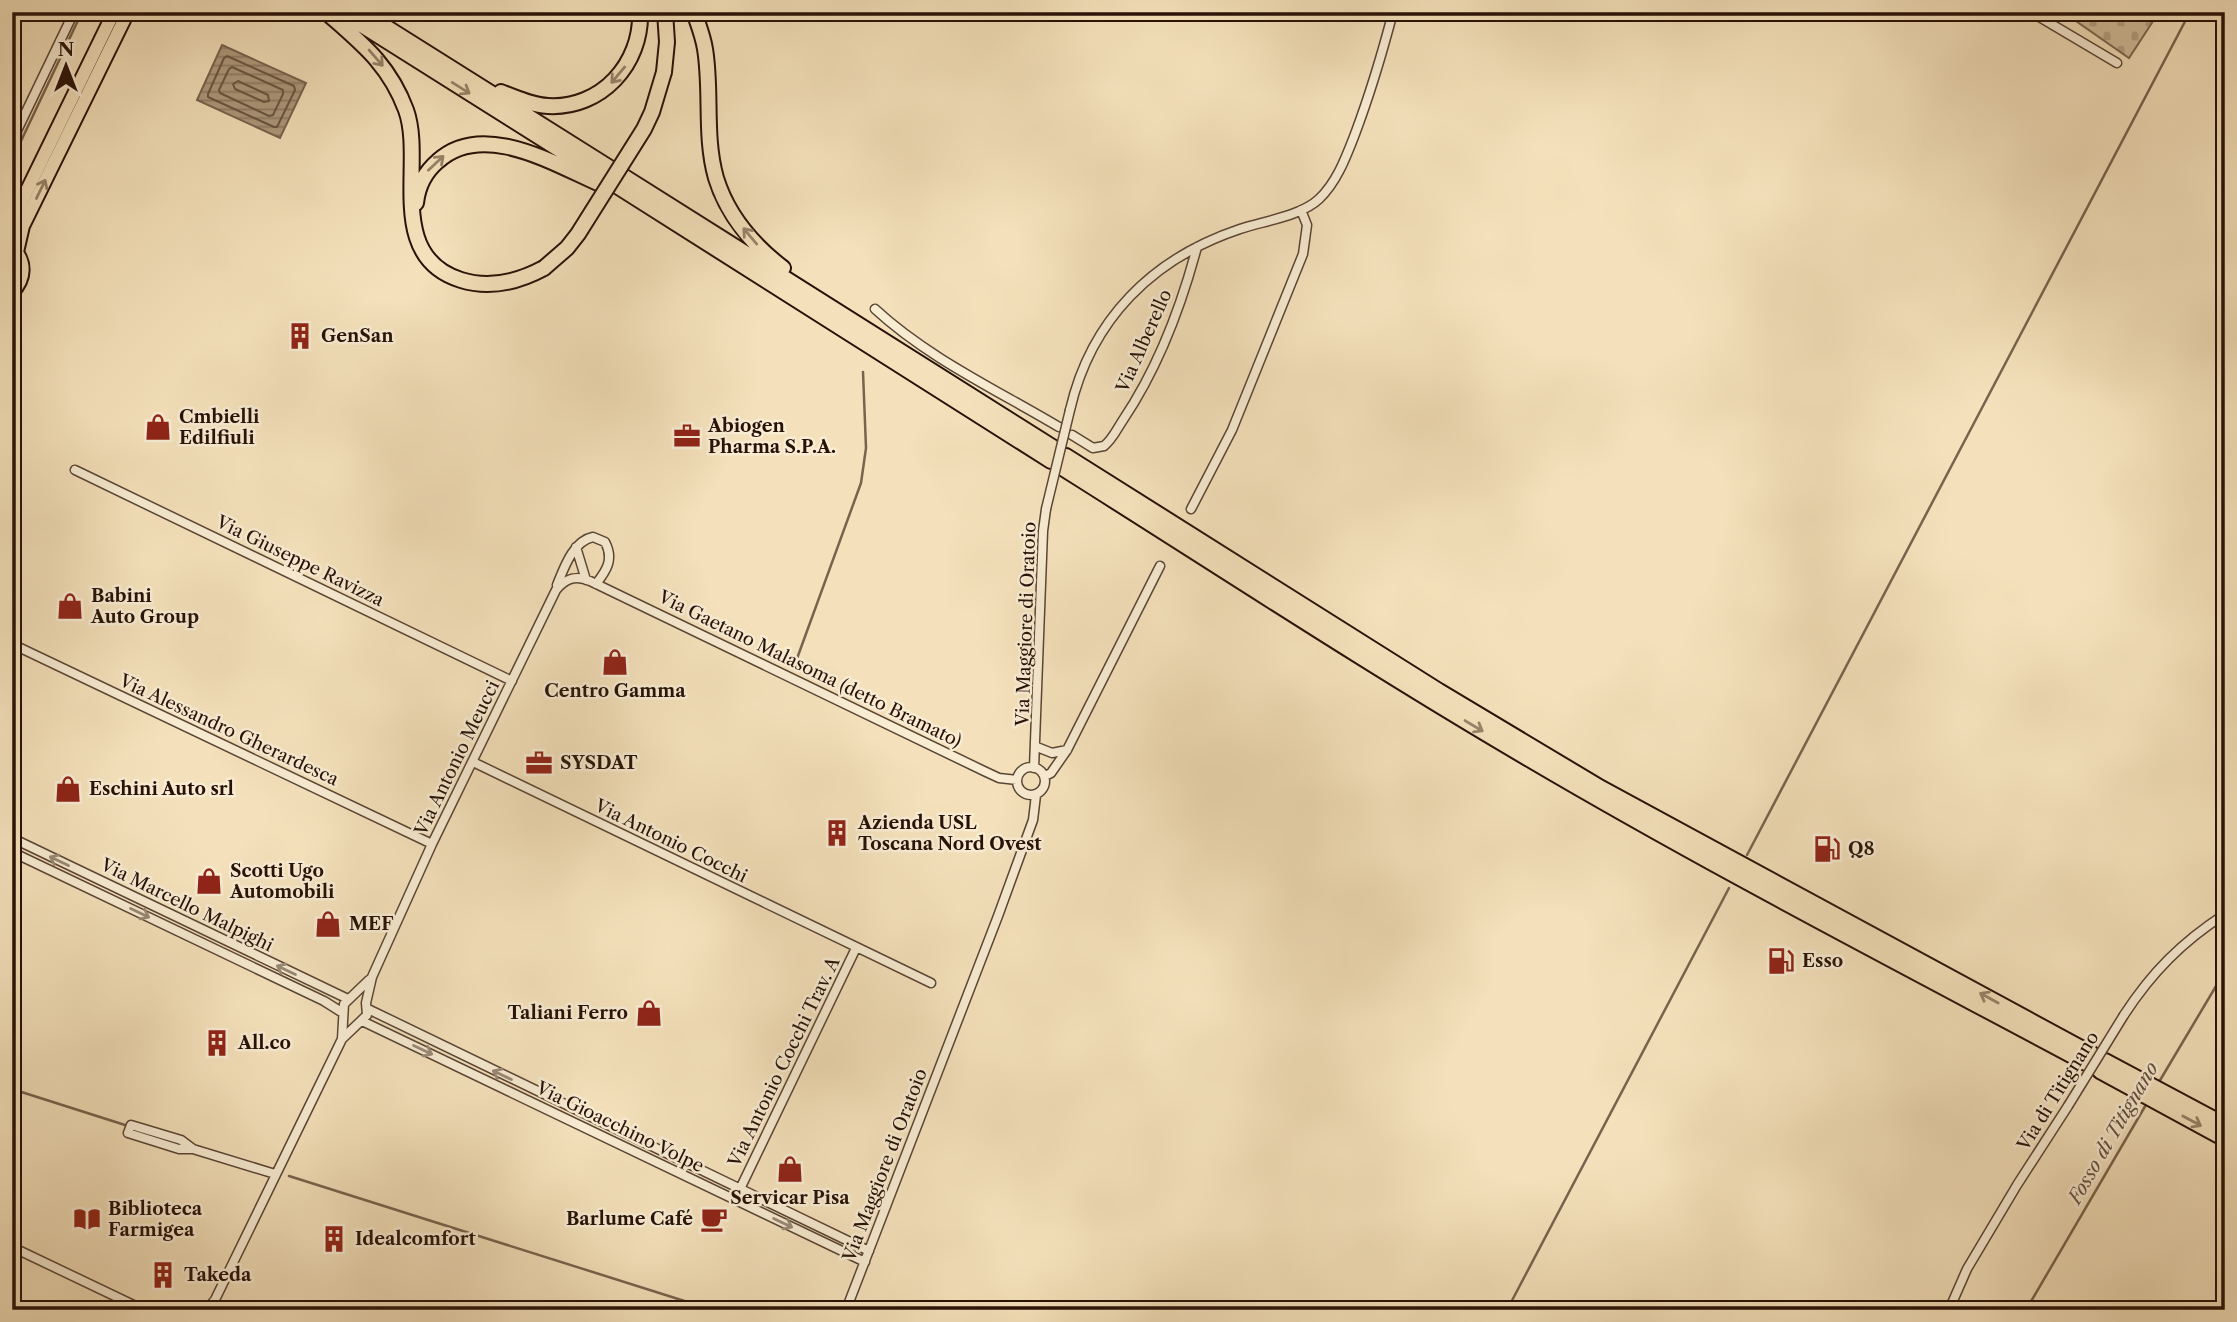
<svg xmlns="http://www.w3.org/2000/svg" width="2237" height="1322" viewBox="0 0 2237 1322" font-family="'Libre Caslon Text',serif">
<defs>
<pattern id="cemetery-stones" width="16" height="16" patternUnits="userSpaceOnUse" patternTransform="scale(1.75)"><rect width="16" height="16" fill="#d1be9c"/><path d="M2 7V4a2 2 0 0 1 4 0v3zM10 15v-3a2 2 0 0 1 4 0v3z" fill="#b3a285"/></pattern>
<pattern id="water-rules" width="6" height="5" patternUnits="userSpaceOnUse" patternTransform="scale(1.75)"><rect width="6" height="5" fill="#ae9a7e"/><path d="M0 2.5h6" fill="none" stroke="#8e7c65"/></pattern>
</defs>
<rect width="100%" height="100%" fill="#f4e1bb"/>
<filter id="stains"><feTurbulence type="fractalNoise" baseFrequency=".00286" numOctaves="4"/><feColorMatrix values="0 0 0 0 .2 0 0 0 0 .09 0 0 0 0 .02 0 0 0 .5 -.17"/></filter>
<radialGradient id="worn" r=".72"><stop offset=".6" stop-color="#630" stop-opacity="0"/><stop offset="1" stop-color="#630" stop-opacity=".3"/></radialGradient>
<path fill="url(#cemetery-stones)" stroke="#7c6852" stroke-width="2" d="M 2063,12 L 2159,12 L 2129,58 Z"/>
<path fill="url(#water-rules)" stroke="#78634e" stroke-width="2" d="M 222,45 L 306,83 L 280,138 L 197,100 Z"/>
<g fill="none" stroke-linecap="round" stroke-linejoin="round">
<path stroke="#6a5642" stroke-width="2" d="M 227,56 L 294,86 L 295,90 L 277,127 L 274,127 L 208,97 L 208,94 L 224,58 Z
M 232,67 L 283,90 L 283,94 L 273,115 L 269,116 L 220,93 L 219,90 L 229,69 Z
M 238,81 L 268,95 L 269,101 L 264,102 L 235,89 L 233,84 Z"/>
<path stroke="#78634e" stroke-width="2.5" d="M 12,160 L 82,12
M 795,664 L 861,483 L 866,448 L 863,372
M 1747,855 L 2190,12
M 2159,1082 L 2225,971
M 12,1089 L 125,1125
M 289,1176 L 713,1310
M 1507,1310 L 1729,888
M 2026,1310 L 2147,1103"/>
<defs>
<path id="minor" d="M 2031,12 L 2117,63
M 12,141 L 74,12
M 875,309 C 928,358 997,390 1059,427
M 1070,410 C 1091,319 1153,258 1240,229 C 1264,221 1301,216 1319,199 C 1337,182 1346,157 1355,134 C 1370,94 1382,54 1393,12
M 1072,435 L 1093,448 L 1104,446 C 1112,440 1117,429 1123,420 C 1158,368 1181,307 1197,247
M 75,470 L 512,681
M 1191,509 L 1232,430 L 1303,254 L 1307,225 L 1301,210
M 576,547 L 586,580
M 557,585 C 564,568 573,541 593,537 L 605,542 C 614,559 607,570 596,584
M 12,644 L 432,844
M 1037,747 L 1052,753 L 1067,750
M 473,762 L 931,983
M1017 781a14 14 0 1 1 28 0a14 14 0 1 1-28 0Z
M 1034,768 L 1043,531 L 1046,509
M 1045,776 L 1051,773 L 1067,750 L 1160,566
M 12,838 L 348,999
M 12,852 L 324,1001 L 343,1013
M 368,1009 L 869,1251
M 2124,1015 C 2152,972 2182,942 2225,914
M 362,1021 L 865,1262
M 342,1039 L 344,1004 L 369,980
M 193,1149 L 179,1149 L 128,1133 L 131,1125 L 181,1140 L 193,1149 L 275,1174
M 740,1189 L 856,948
M 12,1247 L 144,1310
M 213,1302 L 229,1310
M 210,1310 L 342,1039 L 367,1015 L 366,1003 L 372,977 L 432,844 L 556,590 C 566,578 576,575 590,581 L 984,771 L 999,778 L 1017,780
M 846,1310 L 998,916 L 1033,820 L 1036,795
M 1949,1310 L 1967,1269 L 2017,1185 L 2068,1106"/>
<path id="primary" d="M 12,221 L 114,12
M 17,252 L 23,226 L 128,12
M 12,293 C 26,278 26,262 13,247"/>
<path id="trunk" d="M 326,12 C 361,43 389,64 406,110 C 425,162 384,256 461,280 C 490,289 518,282 544,268
M 341,12 L 603,177
M 362,12 L 610,168
M 694,12 C 698,24 703,36 705,49 C 712,91 704,136 716,178 C 727,214 753,245 783,268
M 664,72 L 667,42 L 665,12
M 501,92 C 516,98 532,105 548,106 C 601,109 642,64 640,12
M 623,176 L 1054,448
M 617,186 L 1051,461
M 416,203 C 418,185 425,172 438,161 C 483,120 554,164 600,184
M 1066,456 L 1439,691 L 1601,788 L 2092,1054
M 1064,469 C 1215,564 1364,662 1517,752 C 1703,862 1895,961 2086,1063
M 2105,1061 L 2225,1125
M 2100,1071 L 2225,1139"/>
</defs>
<use href="#minor" stroke="#5a4534" stroke-width="11"/>
<use href="#primary" stroke="#271107" stroke-width="16"/>
<use href="#trunk" stroke="#271107" stroke-width="18"/>
<use href="#minor" stroke="#f8ecd3" stroke-width="8"/>
<use href="#primary" stroke="#f4e1bb" stroke-width="12"/>
<use href="#trunk" stroke="#f4e1bb" stroke-width="14"/>
<defs>
<path id="minor-bridge" d="M 1046,509 L 1070,410
M 2068,1106 L 2124,1015"/>
<path id="trunk-bridge" d="M 544,268 L 567,248 L 578,234 L 644,129 L 652,112 L 664,72"/>
</defs>
<use href="#minor-bridge" stroke="#5a4534" stroke-width="11" stroke-linecap="butt"/>
<use href="#trunk-bridge" stroke="#271107" stroke-width="18" stroke-linecap="butt"/>
<use href="#minor-bridge" stroke="#f8ecd3" stroke-width="8"/>
<use href="#trunk-bridge" stroke="#f4e1bb" stroke-width="14"/>
</g>
<defs><path id="oneway-shaft" d="M-6 0H5M1.5-3L5.5 0L1.5 3" fill="none" stroke-width="1.6" stroke-linecap="round" stroke-linejoin="round" transform="scale(1.75)"/></defs>
<g stroke="#98836a">
<use href="#oneway-shaft" transform="translate(376 58) rotate(49)"/>
<use href="#oneway-shaft" transform="translate(618 75) rotate(130)"/>
<use href="#oneway-shaft" transform="translate(461 88) rotate(32)"/>
<use href="#oneway-shaft" transform="translate(436 163) rotate(-43)"/>
<use href="#oneway-shaft" transform="translate(41 189) rotate(-64)"/>
<use href="#oneway-shaft" transform="translate(750 236) rotate(-130)"/>
<use href="#oneway-shaft" transform="translate(1474 726) rotate(31)"/>
<use href="#oneway-shaft" transform="translate(1989 998) rotate(-151)"/>
<use href="#oneway-shaft" transform="translate(2192 1121) rotate(28)"/>
</g>
<g stroke="#9a8977">
<use href="#oneway-shaft" transform="translate(59 861) rotate(-154)"/>
<use href="#oneway-shaft" transform="translate(140 913) rotate(26)"/>
<use href="#oneway-shaft" transform="translate(286 970) rotate(-154)"/>
<use href="#oneway-shaft" transform="translate(423 1050) rotate(25)"/>
<use href="#oneway-shaft" transform="translate(502 1075) rotate(-154)"/>
<use href="#oneway-shaft" transform="translate(783 1223) rotate(26)"/>
</g>
<defs>
<symbol id="building-bare" viewBox="-9 -9 18 18"><path d="M-4-6H4V6H1V3H-1V6H-4ZM-2.5-4.3h1.7v1.8h-1.7ZM.8-4.3h1.7v1.8H.8ZM-2.5-1h1.7V.8h-1.7ZM.8-1h1.7V.8H.8Z" fill="#8f2418" stroke="#f8ecd3" stroke-width="2.5" paint-order="stroke"/></symbol>
<symbol id="shop-bare" viewBox="-9 -9 18 18"><path d="M-5-2.5h2.3a2.7 3.5 0 0 1 5.4 0H5L5.5 6h-11ZM-1.5-2.5h3a1.5 2.3 0 0 0-3 0Z" fill="#8f2418" stroke="#f8ecd3" stroke-width="2.5" paint-order="stroke"/></symbol>
<symbol id="office-bare" viewBox="-9 -9 18 18"><path d="M-6-3h4V-5.5h4V-3h4V5H-6ZM-1-4.5V-3h2v-1.5ZM-6 0V1H6V0Z" fill="#8f2418" stroke="#f8ecd3" stroke-width="2.5" paint-order="stroke"/></symbol>
<symbol id="fuel-bare" viewBox="-9 -9 18 18"><path d="M-5.5-6h7V0h2V4h1.3V-2.5L3-4.5l.8-.8L6-3V5H2.5V1h-1V6h-7ZM-4.2-4.7v3.2H.2V-4.7Z" fill="#8f2418" stroke="#f8ecd3" stroke-width="2.5" paint-order="stroke"/></symbol>
<symbol id="library-bare" viewBox="-9 -9 18 18"><path d="M-6-4Q-3-5.5-.7-3.5V5Q-3 3-6 4ZM6-4Q3-5.5 .7-3.5V5Q3 3 6 4Z" fill="#8f2418" stroke="#f8ecd3" stroke-width="2.5" paint-order="stroke"/></symbol>
<symbol id="cafe-bare" viewBox="-9 -9 18 18"><path d="M-5.5-4.5H6V0H3Q3 3.5 0 3.5H-2.5Q-5.5 3.5-5.5 0ZM3-3.2v2h1.7v-2ZM-6 4.5H4V6H-6Z" fill="#8f2418" stroke="#f8ecd3" stroke-width="2.5" paint-order="stroke"/></symbol>
</defs>
<g fill-rule="evenodd">
<use href="#building-bare" x="281" y="317" width="38" height="38"/>
<use href="#shop-bare" x="139" y="408" width="38" height="38"/>
<use href="#office-bare" x="668" y="417" width="38" height="38"/>
<use href="#shop-bare" x="51" y="587" width="38" height="38"/>
<use href="#shop-bare" x="596" y="643" width="38" height="38"/>
<use href="#office-bare" x="520" y="744" width="38" height="38"/>
<use href="#shop-bare" x="49" y="770" width="38" height="38"/>
<use href="#building-bare" x="818" y="814" width="38" height="38"/>
<use href="#fuel-bare" x="1808" y="830" width="38" height="38"/>
<use href="#shop-bare" x="190" y="862" width="38" height="38"/>
<use href="#shop-bare" x="309" y="905" width="38" height="38"/>
<use href="#fuel-bare" x="1762" y="942" width="38" height="38"/>
<use href="#shop-bare" x="630" y="994" width="38" height="38"/>
<use href="#building-bare" x="198" y="1024" width="38" height="38"/>
<use href="#shop-bare" x="771" y="1150" width="38" height="38"/>
<use href="#library-bare" x="68" y="1200" width="38" height="38"/>
<use href="#cafe-bare" x="695" y="1200" width="38" height="38"/>
<use href="#building-bare" x="315" y="1220" width="38" height="38"/>
<use href="#building-bare" x="144" y="1256" width="38" height="38"/>
</g>
<g text-anchor="middle" dominant-baseline="central" stroke-width="5" stroke-linejoin="round" paint-order="stroke">
<g font-size="18" font-weight="bold" fill="#271107" stroke="#f8ecd3" text-anchor="start">
<text x="321" y="336">GenSan</text>
<text x="179" y="417">Cmbielli<tspan x="179" dy="21">Edilfiuli</tspan></text>
<text x="708" y="426">Abiogen<tspan x="708" dy="21">Pharma S.P.A.</tspan></text>
<text x="91" y="596">Babini<tspan x="91" dy="21">Auto Group</tspan></text>
<text x="615" y="691" text-anchor="middle">Centro Gamma</text>
<text x="560" y="763">SYSDAT</text>
<text x="89" y="789">Eschini Auto srl</text>
<text x="858" y="823">Azienda USL<tspan x="858" dy="21">Toscana Nord Ovest</tspan></text>
<text x="1848" y="849">Q8</text>
<text x="230" y="871">Scotti Ugo<tspan x="230" dy="21">Automobili</tspan></text>
<text x="349" y="924">MEF</text>
<text x="1802" y="961">Esso</text>
<text x="628" y="1013" text-anchor="end">Taliani Ferro</text>
<text x="238" y="1043">All.co</text>
<text x="790" y="1198" text-anchor="middle">Servicar Pisa</text>
<text x="108" y="1209">Biblioteca<tspan x="108" dy="21">Farmigea</tspan></text>
<text x="693" y="1219" text-anchor="end">Barlume Café</text>
<text x="355" y="1239">Idealcomfort</text>
<text x="184" y="1275">Takeda</text>
</g>
<g font-size="18" fill="#271107" stroke="#f8ecd3">
<text transform="translate(1144 341) rotate(-66)">Via Alberello</text>
<text transform="translate(300 561) rotate(26)">Via Giuseppe Ravizza</text>
<text transform="translate(1026 624) rotate(-88)">Via Maggiore di Oratoio</text>
<text transform="translate(810 669) rotate(26)">Via Gaetano Malasoma (detto Bramato)</text>
<text transform="translate(229 730) rotate(25)">Via Alessandro Gherardesca</text>
<text transform="translate(457 758) rotate(-64)">Via Antonio Meucci</text>
<text transform="translate(671 841) rotate(26)">Via Antonio Cocchi</text>
<text transform="translate(187 905) rotate(26)">Via Marcello Malpighi</text>
<text transform="translate(784 1062) rotate(-64)">Via Antonio Cocchi Trav. A</text>
<text transform="translate(2058 1091) rotate(-58)">Via di Titignano</text>
<text transform="translate(620 1127) rotate(26)">Via Gioacchino Volpe</text>
<text transform="translate(885 1165) rotate(-69)">Via Maggiore di Oratoio</text>
</g>
<g font-size="19" font-style="italic" fill="#644f3d" stroke="#f8ecd3">
<text transform="translate(2113 1133) rotate(-60)">Fosso di Titignano</text>
</g>
</g>
<rect width="2237" height="1322" fill="none" stroke="#f4e1bb" stroke-width="42"/>
<rect x="14" y="14" width="2209" height="1294" fill="none" stroke="#271107" stroke-width="3.5"/>
<rect x="21" y="21" width="2195" height="1280" fill="none" stroke="#271107" stroke-width="2"/>
<g transform="translate(66 66)" stroke="#f8ecd3" stroke-width="5" paint-order="stroke">
<path d="M0-5L12 26L0 18L-12 26Z" fill="#271107"/>
<text y="-10" font-size="19" font-weight="bold" text-anchor="middle" fill="#271107">N</text>
</g>
<rect width="100%" height="100%" filter="url(#stains)"/>
<rect width="100%" height="100%" fill="url(#worn)"/>
</svg>
